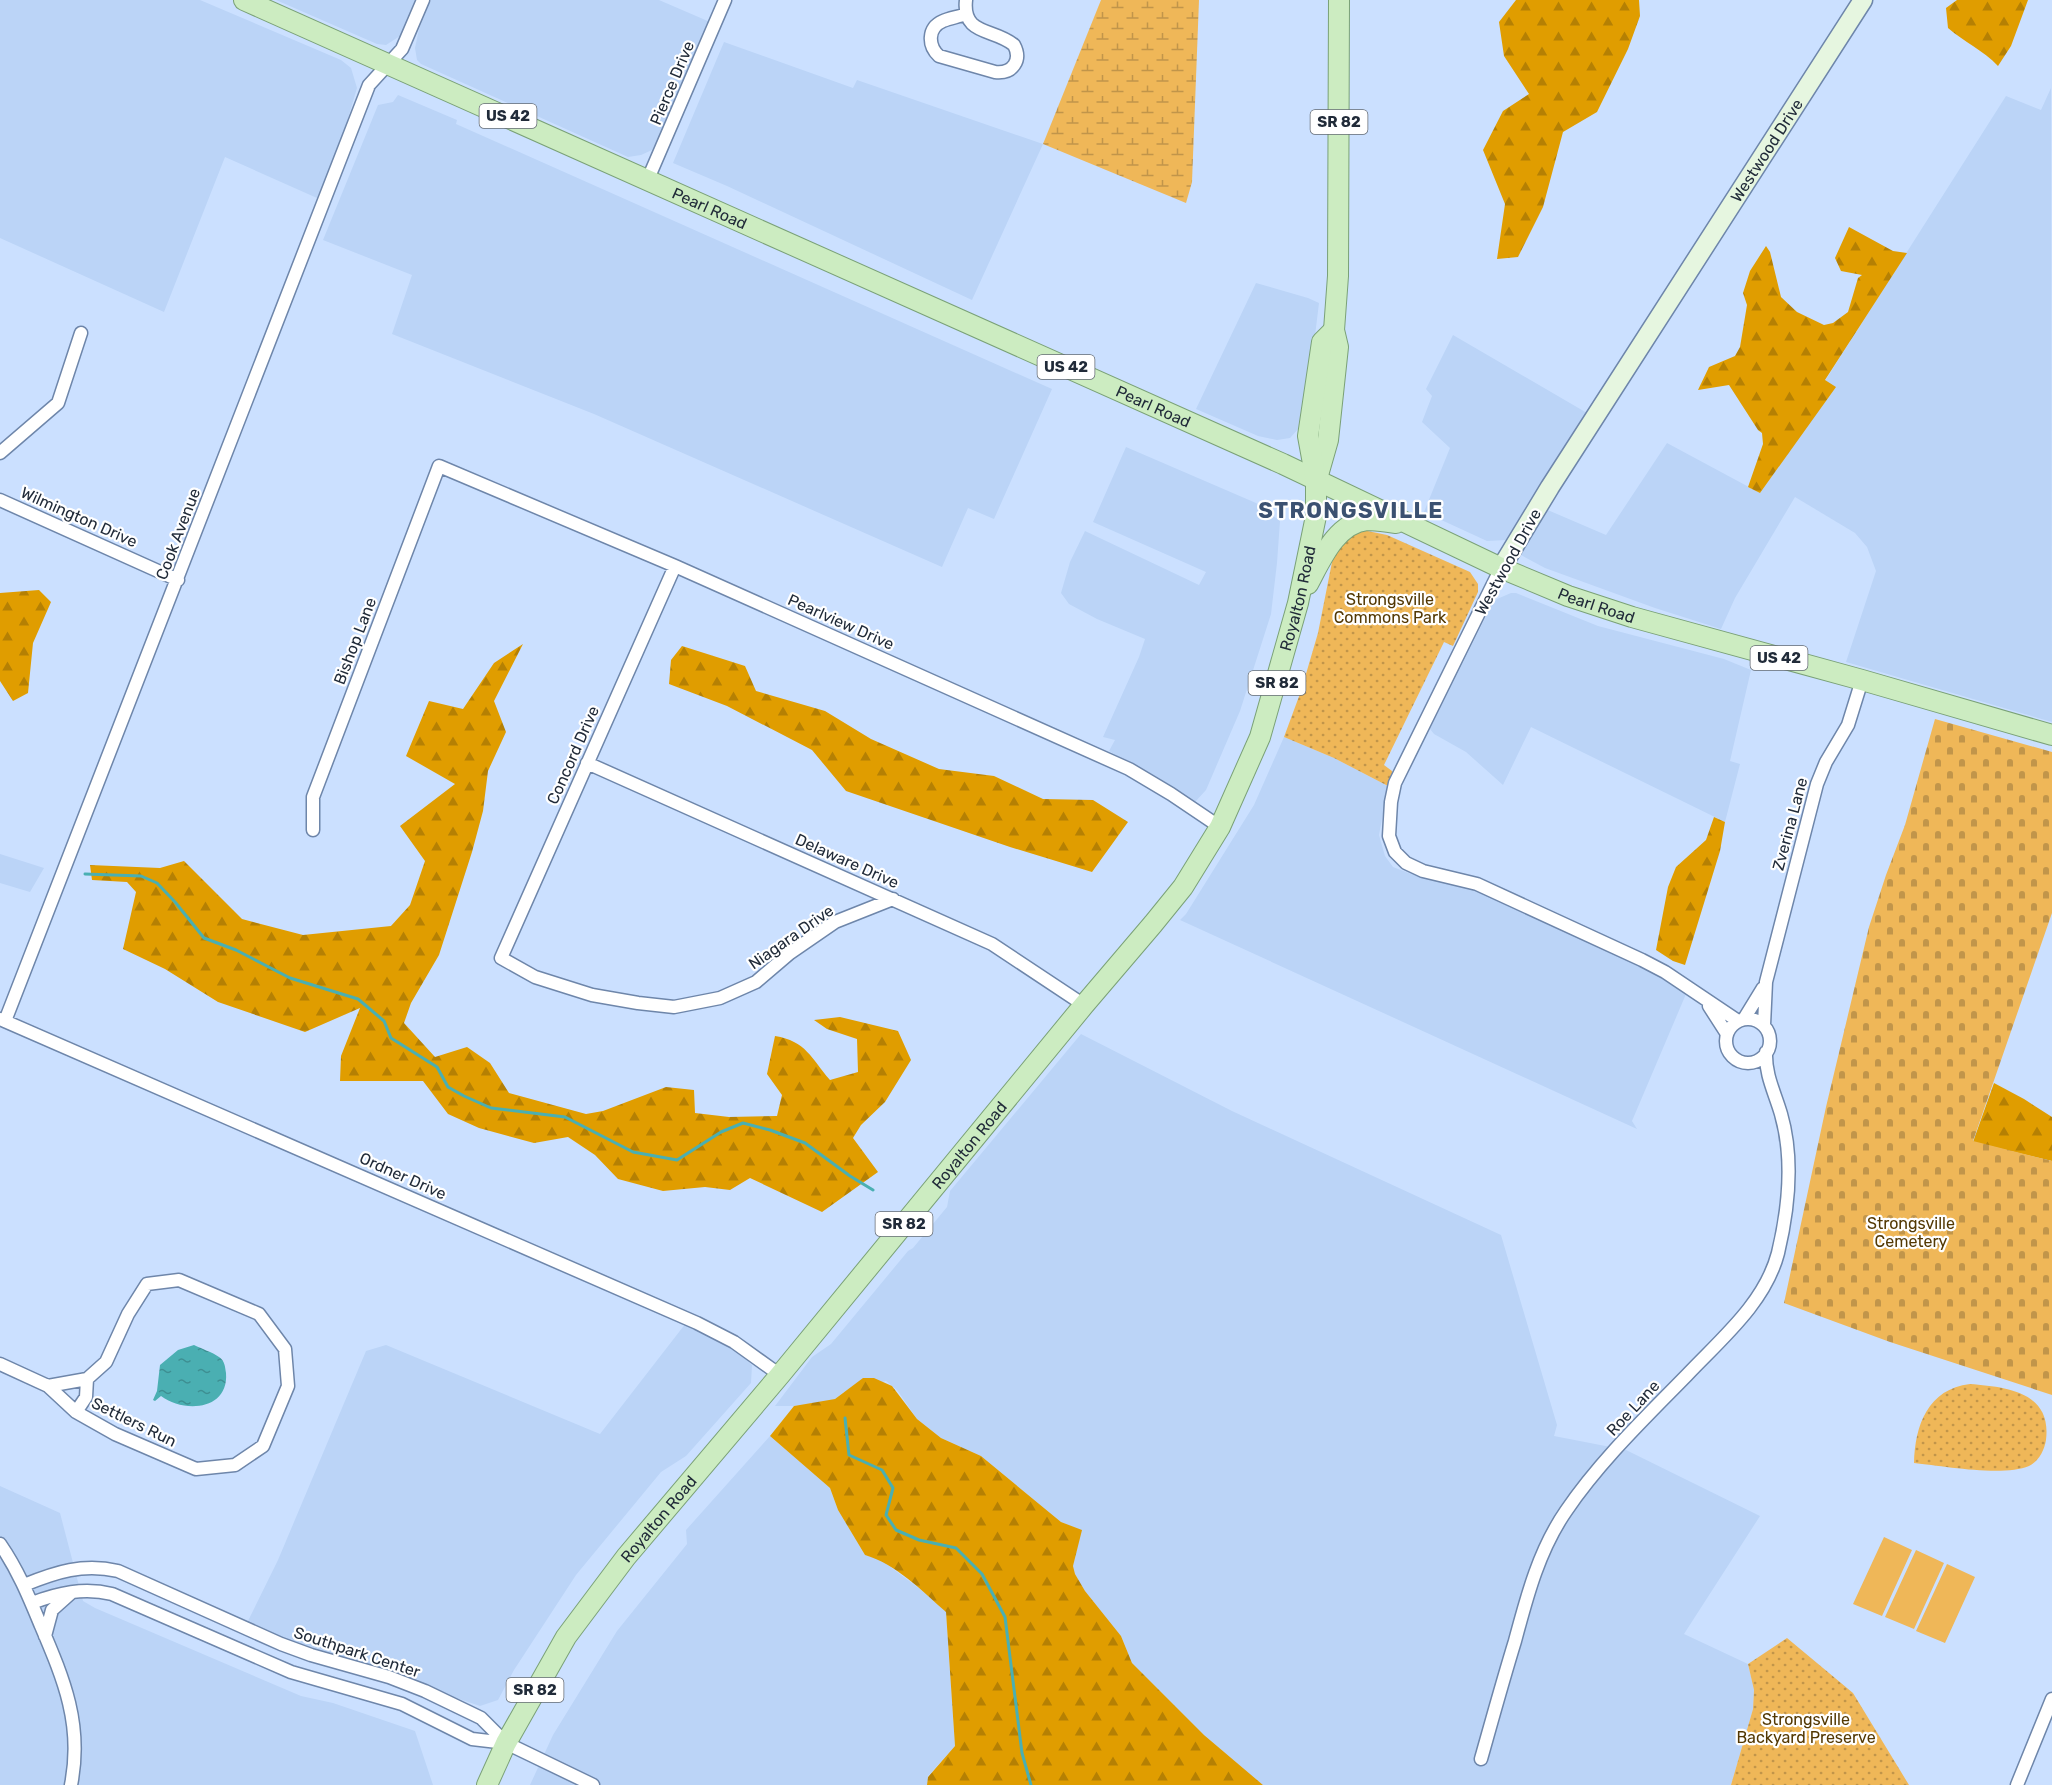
<svg xmlns="http://www.w3.org/2000/svg" width="2052" height="1785" font-family="Rubik,sans-serif">
<defs>
<pattern id="forest-firs" width="22" height="20" patternUnits="userSpaceOnUse" patternTransform="scale(1.5)"><rect width="22" height="20" fill="#e09d00"/><path d="M5 1l3.5 6h-7zM16 11l3.5 6h-7z" fill="#b58003"/></pattern>
<pattern id="wetland-marsh" width="20" height="14" patternUnits="userSpaceOnUse" patternTransform="scale(1.5)"><rect width="20" height="14" fill="#efb758"/><path d="M1 5h8M5 5V1M11 12h8M15 12V8" fill="none" stroke="#c1954a"/></pattern>
<pattern id="cemetery-stones" width="16" height="16" patternUnits="userSpaceOnUse" patternTransform="scale(1.5)"><rect width="16" height="16" fill="#efb758"/><path d="M2 7V4a2 2 0 0 1 4 0v3zM10 15v-3a2 2 0 0 1 4 0v3z" fill="#c1954a"/></pattern>
<pattern id="park-dots" width="8" height="8" patternUnits="userSpaceOnUse" patternTransform="scale(1.5)"><rect width="8" height="8" fill="#efb758"/><path d="M2 2h.1M6 6h.1" fill="none" stroke="#c1954a" stroke-width="1.8" stroke-linecap="round"/></pattern>
<pattern id="water-ripples" width="26" height="14" patternUnits="userSpaceOnUse" patternTransform="scale(1.5)"><rect width="26" height="14" fill="#4aafb2"/><path d="M2 4q2-2 4 0t4 0M15 11q2-2 4 0t4 0" fill="none" stroke="#3d8f92"/></pattern>
</defs>
<rect width="100%" height="100%" fill="#cbe0ff"/>
<path fill="#bbd4f7" d="M0,0H200L341,60L351,68L357,88L339,149L317,198L225,157L164,312L0,238Z
M276,0H417L400,36L386,45L377,44Z
M431,0H659L710,22L663,129L652,150L641,155L628,157L421,64L417,60L415,48L419,29Z
M724,42L853,88L857,80L1043,144L972,300L727,186L673,163Z
M2051,88L2052,722L1846,662L1876,571L1867,547L1855,533L1795,497L1735,598L1721,629L1655,608L1545,568L1521,555L1520,548L1543,508L1606,535L1667,443L1760,493L1835,387L1825,381L2006,96L2041,110Z
M398,95L457,120L456,124L1052,389L994,519L968,508L942,567L594,414L392,334L412,275L323,240L378,105L393,102Z
M1256,283L1308,298L1319,303L1308,393L1300,427L1290,438L1277,440L1258,436L1196,409Z
M1453,335L1587,413L1506,540L1487,541L1424,512L1450,448L1422,422L1432,396L1426,389Z
M1126,447L1256,503L1280,521L1277,563L1271,614L1240,711L1206,790L1195,802L1109,751L1115,740L1103,737L1139,657L1145,639L1097,619L1069,604L1061,593L1070,562L1085,531L1199,585L1206,572L1093,522Z
M1511,593H1516L1598,626L1724,659L1751,670L1730,761L1740,764L1725,822L1531,727L1503,785L1466,752L1434,734L1430,729L1492,604L1497,599Z
M1284,737L1334,758L1388,786L1379,835L1385,856L1393,867L1419,877L1481,890L1661,976L1686,994L1632,1121L1637,1129L1180,920L1186,914L1254,805Z
M0,854L44,868L30,892L0,883Z
M1081,1034L1232,1111L1501,1235L1557,1425L1554,1436L1626,1450L1760,1516L1684,1634L1748,1664L1754,1690L1753,1709L1731,1785H1263L1204,1735L1132,1663L1121,1636L1085,1591L1075,1574L1073,1566L1081,1530L1061,1522L981,1456L941,1438L917,1419L897,1390L886,1381L844,1392L835,1399L821,1403L794,1406H775L812,1357L831,1344L908,1251L913,1248L947,1207L950,1191Z
M686,1323L735,1350L752,1365L751,1383L686,1456L661,1472L576,1575L514,1670L498,1700L480,1706L317,1651L247,1623L278,1560L366,1351L386,1345L600,1434Z
M770,1436L830,1488L838,1510L865,1555L881,1560L920,1589L946,1612L955,1746L928,1776L927,1785H530L553,1735L617,1631L687,1544L686,1530Z
M0,1486L60,1513L83,1601L95,1608L301,1696L333,1703L415,1731L433,1785H0Z"/>
<path fill="url(#forest-firs)" d="M1516,0H1639L1640,16L1628,49L1597,112L1563,132L1543,207L1518,257L1497,259L1505,204L1483,150L1503,111L1529,94L1504,56L1499,22Z
M1957,0H2028L2011,46L1998,66C1983,50 1964,42 1948,28L1946,8Z
M1849,227L1893,251L1907,253L1825,380L1836,387L1760,493L1748,487L1763,444L1762,433L1758,430L1729,385L1698,390L1709,367L1735,356L1740,347L1747,305L1743,293L1750,271L1766,246L1770,252L1781,297L1797,312L1824,325L1833,323L1848,312L1858,278L1862,275L1841,271L1835,258Z
M39,590L51,602L33,643L28,693L13,701L0,681V593Z
M523,644L494,701L506,732L488,771L483,811L472,852L439,955L411,1003L404,1023L435,1057L467,1047L490,1063L509,1093L586,1114L603,1111L666,1087L694,1090L695,1113L729,1117L777,1116L782,1095L767,1074L775,1036C806,1041 811,1058 830,1080L858,1072L857,1039L827,1029L814,1020L840,1017L898,1031L911,1060L885,1102L861,1125L853,1138L878,1172L822,1212L750,1178L730,1190L705,1187L663,1191L618,1179L595,1155L568,1137L534,1143L479,1128L448,1114L423,1081H340L341,1056L360,1008L305,1032L218,1002L165,969L123,949L136,892L127,882L92,880L90,865L160,868L184,861L242,919L303,935L391,926L410,905L425,861L400,826L455,784L406,756L429,701L463,709L494,663Z
M682,646L745,666L756,691L825,711L871,739L939,769L994,776L1043,799L1093,800L1128,822L1092,872L1010,847L846,791L812,750L727,706L669,684L671,660Z
M1714,817L1725,822L1720,851L1685,965L1673,961L1656,950L1668,887L1676,867L1706,840Z
M1994,1083L2024,1099L2052,1117V1161L1973,1142Z
M863,1378H874L892,1386L917,1419L941,1438L981,1456L1061,1522L1082,1530L1073,1566L1075,1574L1085,1591L1121,1636L1132,1663L1204,1735L1263,1785H927L928,1777L955,1746L946,1612C922,1591 896,1564 865,1555L838,1510L830,1488L770,1436L794,1406L835,1399Z"/>
<path fill="url(#wetland-marsh)" d="M1101,0H1199L1192,182L1186,203L1043,144Z"/>
<path fill="url(#cemetery-stones)" d="M1935,719L2052,752V913L1973,1141L2052,1161V1395L1890,1342L1784,1303L1826,1107L1869,927L1886,875L1905,825Z"/>
<path fill="url(#park-dots)" d="M1358,529L1387,535L1470,572L1478,584V592L1453,646L1444,642L1384,765L1392,771L1393,775L1388,786L1334,758L1284,737L1301,691L1318,633L1333,557L1343,536Z
M1970,1384C2005,1387 2052,1391 2046,1440C2044,1451 2039,1461 2029,1466C2003,1477 1943,1466 1914,1463C1915,1425 1928,1389 1970,1384Z
M1787,1638L1853,1693L1909,1785H1731L1753,1709L1754,1690L1748,1664Z"/>
<path fill="#efb758" d="M1884,1537L1912,1550L1882,1616L1853,1604Z
M1916,1550L1944,1563L1914,1629L1885,1617Z
M1947,1564L1975,1577L1945,1643L1916,1631Z"/>
<path fill="url(#water-ripples)" d="M194,1345C202,1349 212,1352 219,1357C225,1361 225,1367 226,1373C229,1411 183,1413 161,1396L155,1401L153,1400L157,1391L160,1365L178,1350Z"/>
<g fill="none" stroke-linecap="round" stroke-linejoin="round">
<path stroke="#4aafb2" stroke-width="3" d="M85,874L141,876L157,883L175,902L204,938L236,950L290,978L358,999L384,1021L391,1038L437,1067L448,1087L464,1096L491,1108L565,1117L633,1152L677,1160L721,1132L743,1123L770,1130L805,1143L850,1176L873,1190
M845,1418L849,1455L882,1470L893,1488L886,1515L896,1530L919,1540L956,1548L982,1574L1005,1617L1022,1753L1031,1785"/>
<g stroke="#6e86aa" stroke-width="15">
<path id="street" d="M966,0C962,36 994,28 1014,45C1022,60 1013,74 995,72L939,56C928,46 927,28 943,21C950,18 958,17 966,14
M648,179L725,0
M0,453L58,403L81,333
M0,500L178,580
M675,566L501,958L535,977L592,995L638,1003L674,1007L720,998L756,982L790,953L835,922L893,899
M1501,568L1395,783L1391,802L1389,836L1395,852L1406,863L1423,871L1477,884L1642,960L1665,972L1738,1021
M587,763L992,944L1084,1005
M313,830V797L439,466L675,566L1129,769L1171,794L1220,827
M1709,1006L1727,1034
M0,1019L697,1323L734,1342L780,1375
M1744,1019L1763,988
M1726 1041a22 22 0 1 1 44 0a22 22 0 1 1-44 0Z
M5,1021L369,85L402,49L423,0
M1764,1025L1766,982L1817,784L1826,762L1848,725L1862,680
M0,1364L48,1386L76,1412L115,1434L196,1469L235,1465L263,1446L288,1386L285,1349L259,1314L179,1280L147,1284L128,1314L106,1362L87,1379L48,1386
M76,1412L86,1397L87,1379
M0,1544C18,1570 29,1597 41,1626C64,1680 83,1725 71,1785
M24,1585C56,1572 83,1563 118,1571L281,1644L311,1655L389,1677L425,1691L481,1718L506,1743
M32,1603C58,1593 84,1587 112,1594L291,1672L402,1704L472,1739L506,1743L593,1785
M45,1636L52,1610L71,1593
M1481,1759C1492,1720 1503,1680 1515,1641C1527,1596 1539,1550 1566,1511C1600,1461 1645,1418 1687,1375C1721,1339 1765,1303 1778,1253C1789,1207 1794,1159 1781,1114C1775,1093 1765,1075 1766,1052
M2017,1785L2052,1699"/>
</g>
<g stroke="#6e86aa" stroke-width="21">
<g id="secondary">
<path id="s1" d="M1501,568L1550,487L1863,0"/>
</g>
</g>
<g stroke="#7aa177" stroke-width="22">
<g id="primary">
<path id="s2" d="M244,0L1283,464L1501,568L1568,596L1632,617L1862,680L2052,735"/>
<path d="M1318,475L1328,440L1338,347L1334,330L1338,276L1339,0"/>
<path d="M1308,584C1321,560 1336,523 1367,520C1377,520 1387,522 1396,523"/>
<path id="s3" d="M487,1785L506,1743L566,1637L626,1557L780,1375L1084,1005L1153,924L1183,887L1220,827L1260,737L1298,603L1316,516V480L1308,436L1322,342L1334,330"/>
</g>
</g>
<use href="#street" stroke="#fff" stroke-width="12"/>
<use href="#secondary" stroke="#e6f6e0" stroke-width="18"/>
<use href="#primary" stroke="#ccecc1" stroke-width="20"/>
</g>
<g text-anchor="middle" dominant-baseline="central" stroke-width="4.5" stroke-linejoin="round" paint-order="stroke">
<g fill="#fff" stroke="#646b74" stroke-width="1.5">
<rect x="479.5" y="104" width="57" height="24" rx="4.5"/>
<rect x="1310.5" y="110" width="57" height="24" rx="4.5"/>
<rect x="1037.5" y="355" width="57" height="24" rx="4.5"/>
<rect x="1750.5" y="646" width="57" height="24" rx="4.5"/>
<rect x="1248.5" y="671" width="57" height="24" rx="4.5"/>
<rect x="875.5" y="1212" width="57" height="24" rx="4.5"/>
<rect x="506.5" y="1678" width="57" height="24" rx="4.5"/>
</g>
<g font-size="15" font-weight="bold" fill="#212b39">
<text x="508" y="116">US 42</text>
<text x="1339" y="122">SR 82</text>
<text x="1066" y="367">US 42</text>
<text x="1779" y="658">US 42</text>
<text x="1277" y="683">SR 82</text>
<text x="904" y="1224">SR 82</text>
<text x="535" y="1690">SR 82</text>
</g>
<g font-size="16" fill="#212b39" stroke="#fff">
<text transform="translate(672 83) rotate(-67)">Pierce Drive</text>
<text stroke="none"><textPath href="#s1" startOffset="495">Westwood Drive</textPath></text>
<text stroke="none"><textPath href="#s2" startOffset="510">Pearl Road</textPath></text>
<text stroke="none"><textPath href="#s2" startOffset="996">Pearl Road</textPath></text>
<text transform="translate(79 517) rotate(24)">Wilmington Drive</text>
<text transform="translate(178 534) rotate(-69)">Cook Avenue</text>
<text transform="translate(1508 562) rotate(-61)">Westwood Drive</text>
<text stroke="none"><textPath href="#s3" startOffset="1452">Royalton Road</textPath></text>
<text stroke="none"><textPath href="#s2" startOffset="1482">Pearl Road</textPath></text>
<text transform="translate(841 622) rotate(24)">Pearlview Drive</text>
<text transform="translate(355 641) rotate(-69)">Bishop Lane</text>
<text transform="translate(573 755) rotate(-66)">Concord Drive</text>
<text transform="translate(1790 824) rotate(-75)">Zverina Lane</text>
<text transform="translate(847 861) rotate(24)">Delaware Drive</text>
<text transform="translate(791 937) rotate(-35)">Niagara Drive</text>
<text stroke="none"><textPath href="#s3" startOffset="804">Royalton Road</textPath></text>
<text transform="translate(403 1176) rotate(24)">Ordner Drive</text>
<text transform="translate(1633 1408) rotate(-47)">Roe Lane</text>
<text transform="translate(134 1422) rotate(26)">Settlers Run</text>
<text stroke="none"><textPath href="#s3" startOffset="318">Royalton Road</textPath></text>
<text transform="translate(357 1652) rotate(18)">Southpark Center</text>
</g>
<g font-size="16" fill="#533803" stroke="#fff">
<text x="1390" y="599">Strongsville<tspan x="1390" dy="18">Commons Park</tspan></text>
<text x="1911" y="1223">Strongsville<tspan x="1911" dy="18">Cemetery</tspan></text>
<text x="1806" y="1719">Strongsville<tspan x="1806" dy="18">Backyard Preserve</tspan></text>
</g>
<g font-size="22" font-weight="bold" letter-spacing="1.5" fill="#3b5171" stroke="#fff">
<text x="1351" y="510">STRONGSVILLE</text>
</g>
</g>
</svg>
